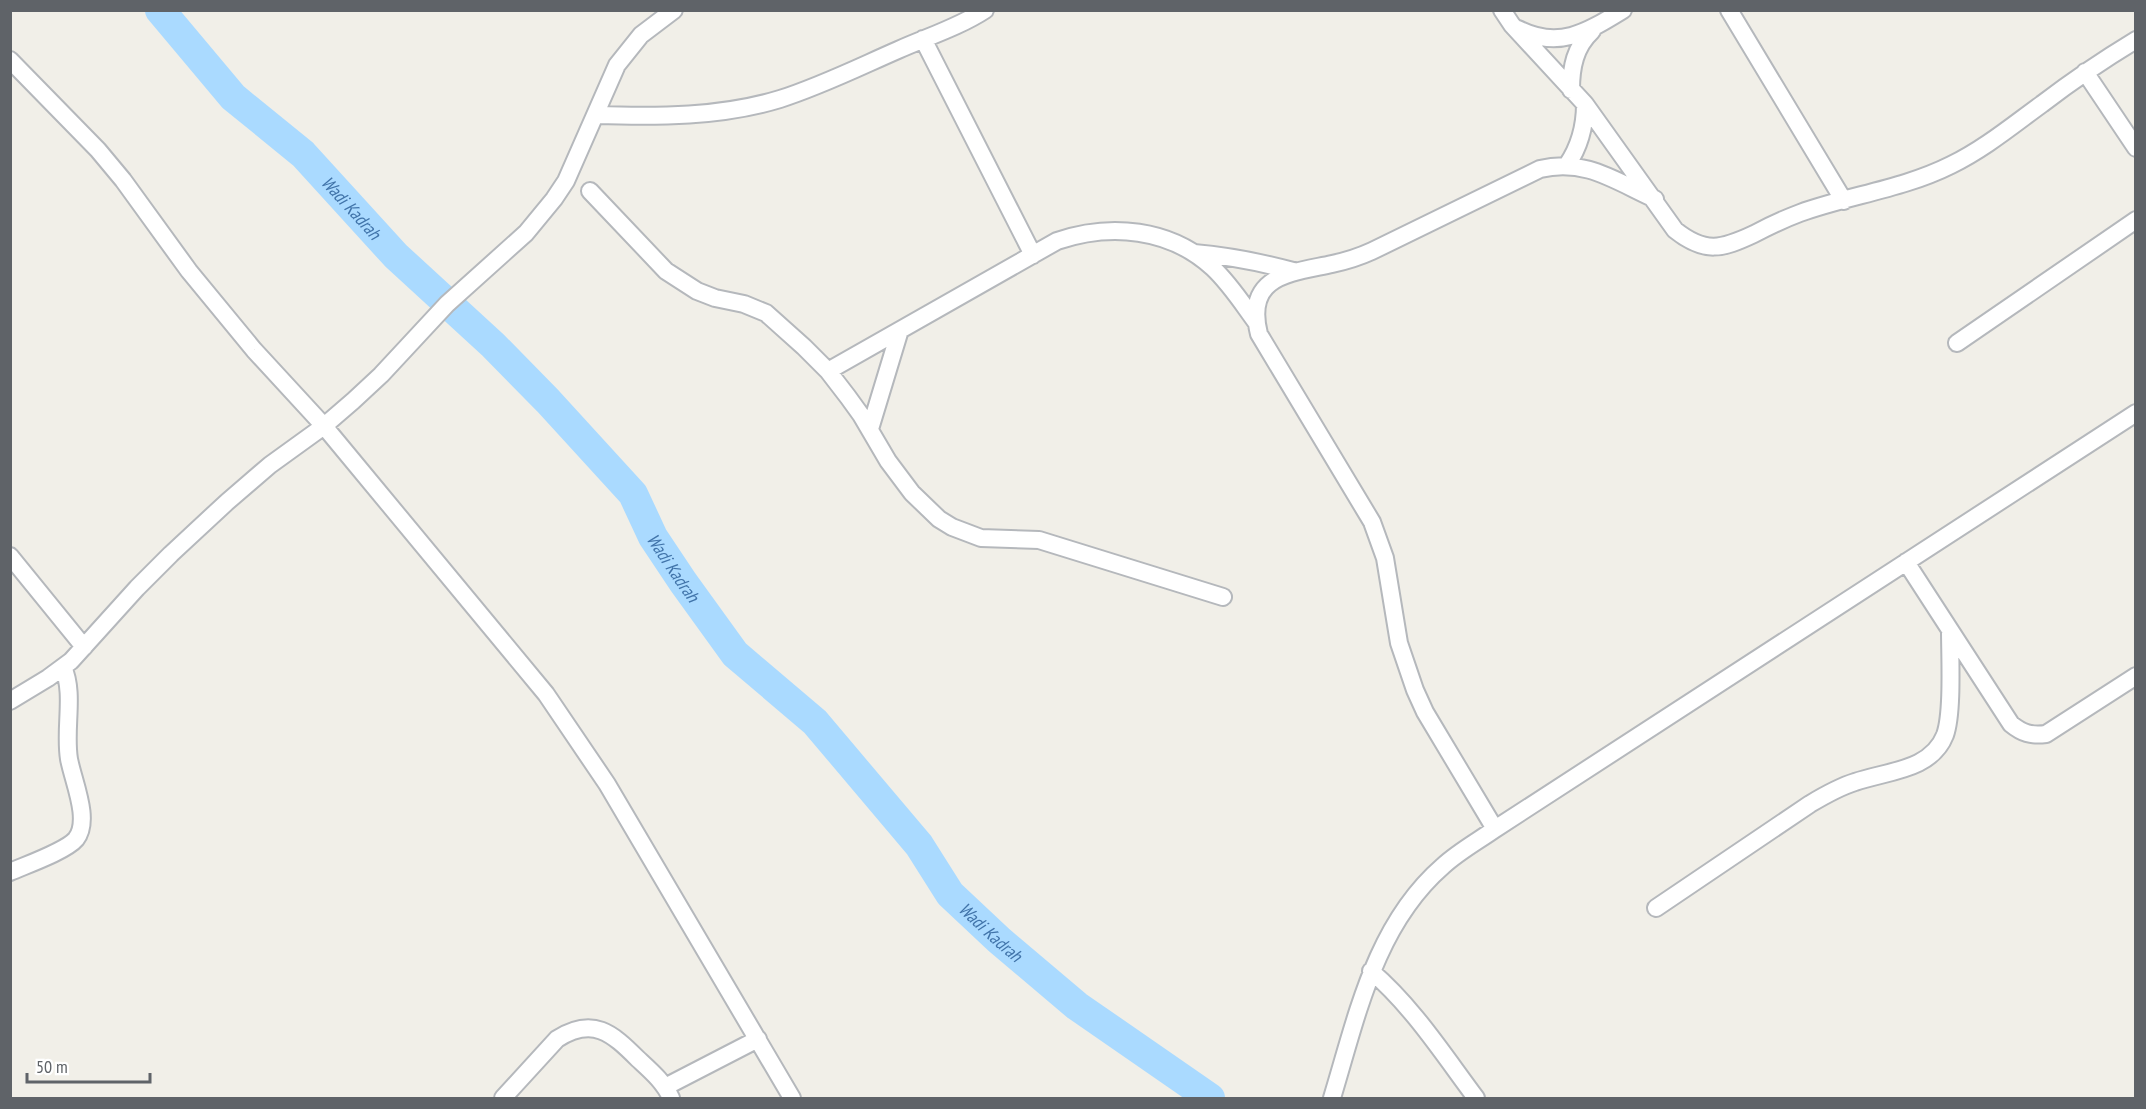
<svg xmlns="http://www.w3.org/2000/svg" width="2146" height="1109" font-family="'PT Sans Narrow',sans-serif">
<rect width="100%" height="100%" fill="#f1efe8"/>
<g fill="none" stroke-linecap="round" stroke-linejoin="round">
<path stroke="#aadaff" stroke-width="30" id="s1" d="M160,10L233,97L303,154L396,256L493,345L548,401L633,494L653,537L683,582L735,654L815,722L919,845L950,894L999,940L1077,1006L1210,1098"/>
<g stroke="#b5b8bc" stroke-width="20">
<path id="street" d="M1502,10L1512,25L1585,104L1675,230C1705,254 1722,249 1754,234C1769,226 1784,219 1800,213C1850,195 1903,189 1951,165C1984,149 2013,125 2042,104C2072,81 2103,60 2136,40
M1729,10L1844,201
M1518,29C1559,50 1587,32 1623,10
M923,39L1033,255
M10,60L98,150L123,180L189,271L254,350L324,426L546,694L607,784L792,1098
M2085,72L2136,148
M1571,90C1571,67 1575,47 1592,31
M596,115C658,117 721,117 780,99C821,86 859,67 898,50C927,37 959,27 985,10
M1567,165C1580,146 1585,127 1585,104
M590,191L666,271L697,291L715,298L744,304L766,313L804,347L828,371L848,397L861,415L888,461L912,493L939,519L952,527L981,538L1039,540L1223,597
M1194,253C1228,256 1260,262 1293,271
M1957,343L2136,220
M828,371L1057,241C1110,223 1170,228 1213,268C1230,284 1242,303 1256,322
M870,429L900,330
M10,556L84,647
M1906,562L2011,724C2022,733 2031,736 2046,734L2136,676
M10,701L48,678L71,661L137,588L171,554L227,502L270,465L324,426L353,401L381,375L447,304L526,233L554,199L566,181L617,65L641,35L674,10
M1495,829L1425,712L1415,690L1399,643L1385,558L1372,522L1259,334C1244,275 1291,273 1332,264C1346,261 1359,257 1372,251L1540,169C1585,158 1615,181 1655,199
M10,872C26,865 66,851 76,839C91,820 73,781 69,759C64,728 75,694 63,667
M1656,908L1810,804C1825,795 1839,787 1855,782C1886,771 1931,771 1945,735C1953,713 1950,656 1950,630
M1371,971C1413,1007 1443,1054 1476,1098
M665,1087L758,1039
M503,1098L557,1039C593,1016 612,1033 638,1059C651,1071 664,1082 671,1098
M1332,1098C1357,1016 1375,925 1443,866C1458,852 1478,841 1495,829L2136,413"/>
</g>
<use href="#street" stroke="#fff" stroke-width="16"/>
</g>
<g text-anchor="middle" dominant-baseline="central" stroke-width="4.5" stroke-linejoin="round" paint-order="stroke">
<g font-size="18" font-style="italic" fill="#4174aa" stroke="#fff">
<text stroke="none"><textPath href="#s1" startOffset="276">Wadi Kadrah</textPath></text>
<text stroke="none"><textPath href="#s1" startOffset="762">Wadi Kadrah</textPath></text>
<text stroke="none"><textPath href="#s1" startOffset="1248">Wadi Kadrah</textPath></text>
</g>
</g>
<rect width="2146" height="1109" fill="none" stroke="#5f6368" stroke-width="24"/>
<path d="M27 1073v9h123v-9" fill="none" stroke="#5f6368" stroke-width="3"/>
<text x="36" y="1073" font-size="18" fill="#5f6368" stroke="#ffffff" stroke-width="4.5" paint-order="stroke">50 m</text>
</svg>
